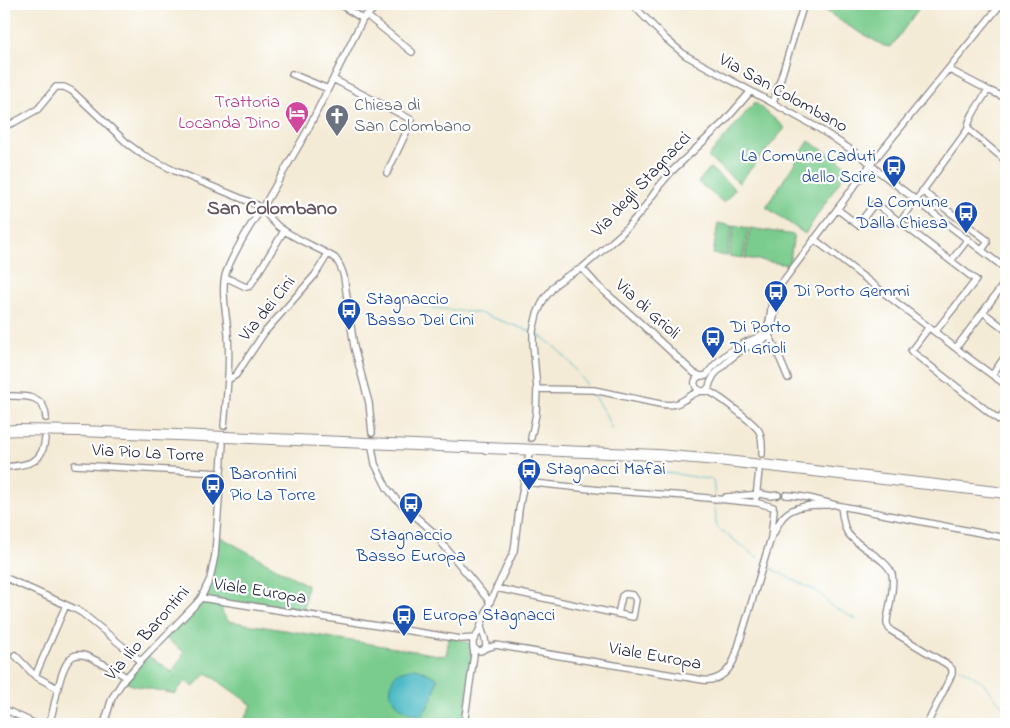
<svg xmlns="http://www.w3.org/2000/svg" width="1010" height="728" font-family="'Indie Flower',sans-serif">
<rect width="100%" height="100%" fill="#fff"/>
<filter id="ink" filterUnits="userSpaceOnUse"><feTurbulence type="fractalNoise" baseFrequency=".02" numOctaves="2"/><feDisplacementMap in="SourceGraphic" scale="10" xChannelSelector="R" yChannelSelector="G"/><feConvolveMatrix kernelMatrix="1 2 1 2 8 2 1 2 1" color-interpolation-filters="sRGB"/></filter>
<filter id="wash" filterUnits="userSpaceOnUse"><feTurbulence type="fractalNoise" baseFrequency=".0096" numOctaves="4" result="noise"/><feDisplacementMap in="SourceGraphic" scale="20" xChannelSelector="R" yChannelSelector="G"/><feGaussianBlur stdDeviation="1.12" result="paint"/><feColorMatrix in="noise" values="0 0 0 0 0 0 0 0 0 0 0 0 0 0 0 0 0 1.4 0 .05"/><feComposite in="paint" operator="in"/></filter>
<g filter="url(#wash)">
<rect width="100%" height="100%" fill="#f4ebd6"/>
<path fill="#7acc8e" stroke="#4e7764" d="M819,4H922L891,47L884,46L845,24L818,5Z
M755,102L785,128L739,183L708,157Z
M809,141L849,167L805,234L766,207Z
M710,168L735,189L724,203L698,182Z
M718,223L732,226L727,256L713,254Z
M734,225L748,228L743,258L729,256Z
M750,228L794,235L789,265L745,258Z
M217,535L307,585L303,614L223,601L222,612L228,621L445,656L447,651L449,637C458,639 465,640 473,646L464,724H242L252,705L207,673L194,687L185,681L175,694L132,685L123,681L147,655L172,672L182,657L184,652L164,637L207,588Z"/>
<path fill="#4cbac5" stroke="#376e80" d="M416,668L437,678C436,691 430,705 422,715C406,714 399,708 390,695C392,673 394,672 416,668Z"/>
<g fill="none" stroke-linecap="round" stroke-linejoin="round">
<path stroke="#4cbac5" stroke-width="1" d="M424,307L479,313L530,331
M537,334C560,348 571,363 587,385
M593,395L606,415L612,430
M627,465L629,469L633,471L670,473L713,480L715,497
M715,501L716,525L718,528L758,558
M770,568L816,591L822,595L830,605L857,620
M960,668L981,681L1006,710"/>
</g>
</g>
<g filter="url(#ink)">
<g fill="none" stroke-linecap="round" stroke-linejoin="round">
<g stroke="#8b8688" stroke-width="8">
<path id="minor" d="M339,4L363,19
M632,4L666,39L685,55L818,128L865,159L878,171L1006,269
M366,15L412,52
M948,69L988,90L1006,98
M292,74L328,89
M333,79L412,120L387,173
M988,90C982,100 967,119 968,129L1006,161
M773,103L804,4
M4,126L13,123L38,109L56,87H64L72,91L128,144L143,155L175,171L257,205C266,211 271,221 279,227C296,240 317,247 335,258C340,264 342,269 344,277L354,347L369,403L372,433
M922,191L987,240V243L982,250
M837,209L858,225L875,203L976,280L935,332
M900,222L968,129
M814,239L970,359L1006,385
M951,261L968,239
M582,268L597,285L636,319L694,373L701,376
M225,277L246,287L250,286L284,231
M983,312L1006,330
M929,327L911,351L999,420L1006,410
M767,332L774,345L788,378
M956,348L1006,281
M992,375L1006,355
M228,380L236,375L264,333L315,275L328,254
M537,389L594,390L660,404C667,405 675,406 682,401C690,397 693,392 703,391C706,391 707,391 710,392C719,396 754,423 759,431C763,439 762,446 762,454
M702,391C690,387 694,374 706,376C715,362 729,351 744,343C750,340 760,338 764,332C775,319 766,298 781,284L871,164L1001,4
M705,391L709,387L710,383L714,375L729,360L743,349L763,340L770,334L773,322L780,286
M4,396C23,396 45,393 46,418
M224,426C227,395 230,364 228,334C227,316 221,293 225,276C229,261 252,221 262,209L306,133L363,19L379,4
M531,438L536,414L537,389L533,344V331L537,314L544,299L556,284L567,276L582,268L621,234L641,212L660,185L672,171L724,122L751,91
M372,447L375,464L387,488L396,499L432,531L490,602
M75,465L220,473
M4,467C26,465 43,465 45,438
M524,482L600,490L687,496L758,503L773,507
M786,495C805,495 822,502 841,506L1006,538
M726,497L761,494L771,496L778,495
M756,498L759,470
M841,506C842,514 843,525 847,532C856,547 887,558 892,574C895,586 889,608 887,620V624L890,630L948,665L952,669V674L927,724
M773,535C776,529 779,522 783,517C795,504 814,505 830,505
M4,577L75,609L82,613L141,661
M496,588L618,614L633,617L636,600L633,595L625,594L622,596L618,614
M201,598L461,639L475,638
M473,646V641L478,633L490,602L514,551L519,510L529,454
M473,646C475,649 476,651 480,651C492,649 482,633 481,627
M484,649L496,645L501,646L703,680C720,682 731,670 736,654L771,538L774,510
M15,655L35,676
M57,688L35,676L66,605
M4,709L36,724
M48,724C49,722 50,720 51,717C56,704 60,657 77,655C83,654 90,657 95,660C106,665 116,670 126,677
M104,724L112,698L123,681L141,661L195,605L201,598L210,579L215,555L223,444
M464,724L474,655L473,647"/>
</g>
<g stroke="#8b8688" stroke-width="12">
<path id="trunk" d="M4,431L16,430L80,431L657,455L718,460L1006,493"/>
</g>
<use href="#minor" stroke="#fff" stroke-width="5.5"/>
<use href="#trunk" stroke="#fff" stroke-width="10"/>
</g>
</g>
<defs>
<g id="hotel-pin" transform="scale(1.25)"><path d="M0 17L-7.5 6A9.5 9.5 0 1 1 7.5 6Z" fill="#d1479c" stroke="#fff"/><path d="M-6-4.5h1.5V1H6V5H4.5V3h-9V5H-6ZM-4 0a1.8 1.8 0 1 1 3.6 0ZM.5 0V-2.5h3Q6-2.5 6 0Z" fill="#fff"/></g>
<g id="church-pin" transform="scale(1.25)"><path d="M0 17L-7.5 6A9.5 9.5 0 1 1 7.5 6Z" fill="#6b7280" stroke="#fff"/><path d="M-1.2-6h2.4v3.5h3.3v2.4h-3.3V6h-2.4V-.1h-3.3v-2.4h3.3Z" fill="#fff"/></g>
<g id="bus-pin" transform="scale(1.25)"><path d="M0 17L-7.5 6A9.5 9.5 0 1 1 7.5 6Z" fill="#1a4fb4" stroke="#fff"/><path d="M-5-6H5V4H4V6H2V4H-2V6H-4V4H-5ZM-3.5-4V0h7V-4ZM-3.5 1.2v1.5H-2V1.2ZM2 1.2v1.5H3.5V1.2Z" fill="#fff"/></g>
</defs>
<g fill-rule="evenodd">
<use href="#hotel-pin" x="297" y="113"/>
<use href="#church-pin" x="337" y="116"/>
<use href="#bus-pin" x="894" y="167"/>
<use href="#bus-pin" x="966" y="213"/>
<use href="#bus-pin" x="776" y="292"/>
<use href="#bus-pin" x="349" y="310"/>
<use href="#bus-pin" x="713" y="338"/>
<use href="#bus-pin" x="529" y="470"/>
<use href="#bus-pin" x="213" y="485"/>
<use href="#bus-pin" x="411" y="504"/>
<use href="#bus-pin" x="404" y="616"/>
</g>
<g text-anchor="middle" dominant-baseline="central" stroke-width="4.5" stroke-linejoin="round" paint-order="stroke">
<g font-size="18" fill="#22223b" stroke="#fff">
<text transform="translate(783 94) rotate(29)">Via San Colombano</text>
<text transform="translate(642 185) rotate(-47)">Via degli Stagnacci</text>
<text transform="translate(268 309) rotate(-51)">Via dei Cini</text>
<text transform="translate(647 310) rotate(42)">Via di Grioli</text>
<text transform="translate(148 454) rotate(3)">Via Pio La Torre</text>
<text transform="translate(260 592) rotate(9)">Viale Europa</text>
<text transform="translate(148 634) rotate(-49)">Via Ilio Barontini</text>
<text transform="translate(655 657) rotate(10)">Viale Europa</text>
</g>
<g font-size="18" fill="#b23c85" stroke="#fff" text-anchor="end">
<text x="280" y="103">Trattoria<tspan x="280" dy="21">Locanda Dino</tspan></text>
</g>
<g font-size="18" fill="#5b616d" stroke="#fff" text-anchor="start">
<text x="354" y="106">Chiesa di<tspan x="354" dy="21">San Colombano</tspan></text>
</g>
<g font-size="18" fill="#164399" stroke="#fff" text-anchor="start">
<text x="876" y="157" text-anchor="end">La Comune Caduti<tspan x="876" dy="21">dello Scirè</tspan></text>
<text x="948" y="203" text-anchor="end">La Comune<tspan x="948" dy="21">Dalla Chiesa</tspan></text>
<text x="794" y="292">Di Porto Gemmi</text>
<text x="366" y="300">Stagnaccio<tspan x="366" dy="21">Basso Dei Cini</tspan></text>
<text x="730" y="328">Di Porto<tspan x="730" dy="21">Di Grioli</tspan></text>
<text x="546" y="470">Stagnacci Mafai</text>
<text x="230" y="475">Barontini<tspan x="230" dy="21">Pio La Torre</tspan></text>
<text x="411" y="536" text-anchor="middle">Stagnaccio<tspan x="411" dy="21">Basso Europa</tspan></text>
<text x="422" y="616">Europa Stagnacci</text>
</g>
<g font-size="20" font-weight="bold" fill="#65555e" stroke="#fff">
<text x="272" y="209">San Colombano</text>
</g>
</g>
<rect width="1010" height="728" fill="none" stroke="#fff" stroke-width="20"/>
</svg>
